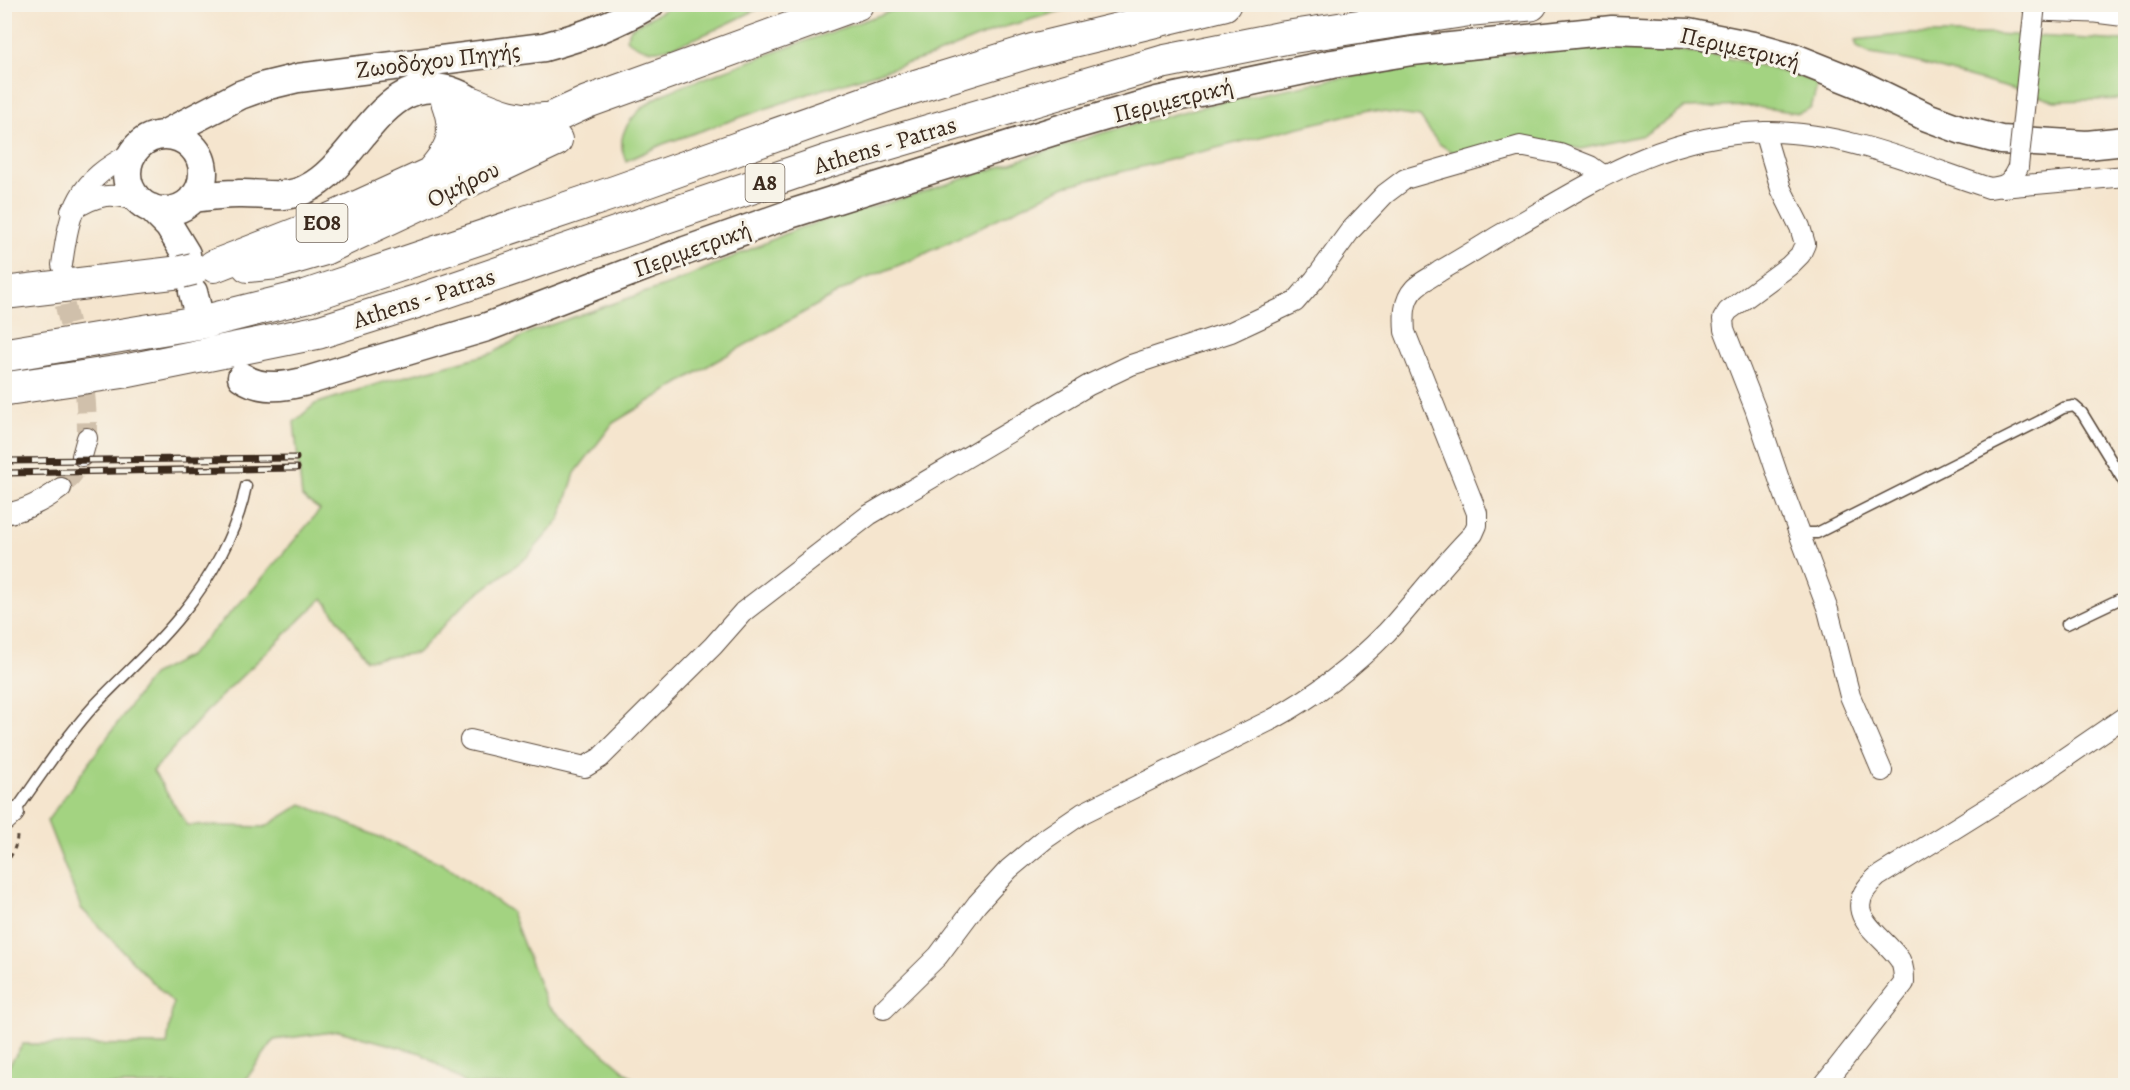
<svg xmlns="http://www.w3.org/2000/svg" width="2130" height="1090" font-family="Alegreya,serif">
<rect width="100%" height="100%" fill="#f7f3e8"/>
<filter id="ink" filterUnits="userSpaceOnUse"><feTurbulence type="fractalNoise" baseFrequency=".0167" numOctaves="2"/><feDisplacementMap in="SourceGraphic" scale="12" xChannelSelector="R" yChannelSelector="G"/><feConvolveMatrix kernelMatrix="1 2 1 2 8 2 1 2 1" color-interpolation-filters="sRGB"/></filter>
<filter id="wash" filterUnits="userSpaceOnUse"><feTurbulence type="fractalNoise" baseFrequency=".008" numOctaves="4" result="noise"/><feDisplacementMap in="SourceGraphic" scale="24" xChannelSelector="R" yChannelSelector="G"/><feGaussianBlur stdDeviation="1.35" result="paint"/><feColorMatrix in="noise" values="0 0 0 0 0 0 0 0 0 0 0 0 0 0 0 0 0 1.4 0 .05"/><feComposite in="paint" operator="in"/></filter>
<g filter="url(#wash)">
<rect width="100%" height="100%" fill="#f5e5ce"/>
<path fill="#a3d381" stroke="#6f7e50" stroke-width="1.5" d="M911,4L1082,5L1001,28L935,55L811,93L663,144L626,161C617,141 623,127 638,112C657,92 690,84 716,74C780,49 845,27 911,4Z
M673,5H762L760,8C739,18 672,53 651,50C641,49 634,45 626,39L631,28Z
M1908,34H1994L2125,41V99L2055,101L1911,61L1871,54L1857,47L1855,40Z
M1579,49C1604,49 1628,48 1653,49C1710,51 1765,65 1818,83L1811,108L1799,113L1750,106L1685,108L1644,135L1581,149L1538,141L1455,154L1438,143L1420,117L1368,110L1065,186L914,259L860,281L711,364L613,423L575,473L560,519L527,557L464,604L417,653L367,660L323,598L214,703L153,771L187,825L265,827L302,804L443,864L511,912L547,1005L641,1085H468L421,1053L339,1031L274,1040L242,1085H5L4,1073L23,1044L167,1045L173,1003L81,908L47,821L152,675L189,656L254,588L320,510L302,497L294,422L315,404L380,383L493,353L530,332L673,283L799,228L914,195L1102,133L1213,104L1329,80L1482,57Z"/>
</g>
<g filter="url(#ink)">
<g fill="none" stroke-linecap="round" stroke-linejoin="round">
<path stroke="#d0c0ab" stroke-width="20" stroke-dasharray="20 10" stroke-linecap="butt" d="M62,275C61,307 75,337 81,367C86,391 87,414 87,438
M61,488L73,474L82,456"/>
<g stroke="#574638" stroke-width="13">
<path id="lane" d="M1800,533H1817L2040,421L2063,408L2074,406L2082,413L2126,485
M2067,624L2126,596
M14,813C39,778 64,739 93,707C122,676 155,648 181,615C211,578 237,532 246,486"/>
</g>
<g stroke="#574638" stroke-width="22">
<path id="street" d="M1764,132L1781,189L1800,227L1805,244L1800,255L1789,266L1728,311L1723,319L1724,329L1755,408L1781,485L1828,610L1850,696L1882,771
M2002,187L2126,176
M71,211C97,194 113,191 141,203
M62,265C70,207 77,181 132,153
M82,456L87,438
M4,514C26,511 44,501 61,488
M470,740L585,767L600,758L713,646L743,612L869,515L1089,385L1131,365L1231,332L1295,302L1315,279L1350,231L1385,194L1405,179L1520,146L1560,154L1590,166L1604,176
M4,822L14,813
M884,1009L938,956L977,904L1009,869L1045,839L1083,813L1273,719C1315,696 1354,666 1387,632C1416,600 1442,565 1473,534L1477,525V513L1405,332C1404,317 1403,301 1414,289C1420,282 1432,277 1440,271C1459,260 1479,248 1498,236C1587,186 1659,134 1765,132C1842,131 1917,164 1989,188C2007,186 2010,184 2018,167
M1823,1086L1904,983C1904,975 1904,967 1900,960C1880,931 1836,914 1877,877L2031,781L2126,716"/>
</g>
<g stroke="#574638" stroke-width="31">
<path id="secondary" d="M446,99C467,120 476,146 487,173
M165,134L240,95L265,86L298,78L544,47C584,36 614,25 650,4
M127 173a38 38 0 1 1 76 0a38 38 0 1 1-76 0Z
M193,198C208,196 223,194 238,194C261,193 284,200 306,189C359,164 384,65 456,93C489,106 495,135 500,166
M151,208L169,226L186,254
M193,292L198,312
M242,377C260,390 283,387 303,382L487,327L685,251L790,214L1057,130L1157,101L1332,64L1412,51L1612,30L1688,33L1753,46L1792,57L1857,83L1927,117L1962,130L2001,140L2087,145L2126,141"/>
</g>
<g stroke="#574638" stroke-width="34">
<path id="primary" d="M473,103C498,114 518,122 545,119
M429,175C453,149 459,134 447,101
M214,266L309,229L587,102L857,4
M248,266L277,263L322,250L556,140
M4,293L181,272"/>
</g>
<g stroke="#574638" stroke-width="35">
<path id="highway" d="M2038,4L2094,6L2126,10
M4,355L207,321L307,296L616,192L888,95L1034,50L1224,4
M4,389L126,371L319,332L418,301L828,161L1163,62L1283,38L1473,9L1531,4"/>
</g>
<path stroke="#574638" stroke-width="3" stroke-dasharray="4.5 4.5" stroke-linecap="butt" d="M4,864C11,859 17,845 17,836"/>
<use href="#lane" stroke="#fff" stroke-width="10"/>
<use href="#street" stroke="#fff" stroke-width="20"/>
<use href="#secondary" stroke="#fff" stroke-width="28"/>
<use href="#primary" stroke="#fff" stroke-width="32"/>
<use href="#highway" stroke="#fff" stroke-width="33"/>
<g stroke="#3b2a1e" stroke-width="7">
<path id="rail" d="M4,461L296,458
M4,473L297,468"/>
</g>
<use href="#rail" stroke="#f7f3e8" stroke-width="4.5" stroke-dasharray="14" stroke-linecap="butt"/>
<g stroke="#574638" stroke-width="22" stroke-linecap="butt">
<path id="street-bridge" d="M2018,167L2035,4"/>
</g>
<g stroke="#574638" stroke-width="34" stroke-linecap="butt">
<path id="primary-bridge" d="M181,272L193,269"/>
</g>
<use href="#street-bridge" stroke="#fff" stroke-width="20"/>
<use href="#primary-bridge" stroke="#fff" stroke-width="32"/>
</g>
</g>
<g text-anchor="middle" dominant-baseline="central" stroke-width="6" stroke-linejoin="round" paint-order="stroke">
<g fill="#f7f3e8" stroke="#73665b" stroke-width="1.5">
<rect x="745.5" y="164" width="39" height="38" rx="4.5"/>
<rect x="296.5" y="204" width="51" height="38" rx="4.5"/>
</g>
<g font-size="22" font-weight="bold" fill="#3b2a1e">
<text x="765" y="183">Α8</text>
<text x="322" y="223">ΕΟ8</text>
</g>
<g font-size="24" fill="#3b2a1e" stroke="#f7f3e8">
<text transform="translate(1740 48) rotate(13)">Περιμετρική</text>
<text transform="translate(438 60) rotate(-7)">Ζωοδόχου Πηγής</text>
<text transform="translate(1173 100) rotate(-14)">Περιμετρική</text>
<text transform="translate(885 145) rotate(-17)">Athens - Patras</text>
<text transform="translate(463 184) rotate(-26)">Ομήρου</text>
<text transform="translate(692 249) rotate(-20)">Περιμετρική</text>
<text transform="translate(424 298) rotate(-18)">Athens - Patras</text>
</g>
</g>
<rect width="2130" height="1090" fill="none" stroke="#f7f3e8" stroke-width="24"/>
</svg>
